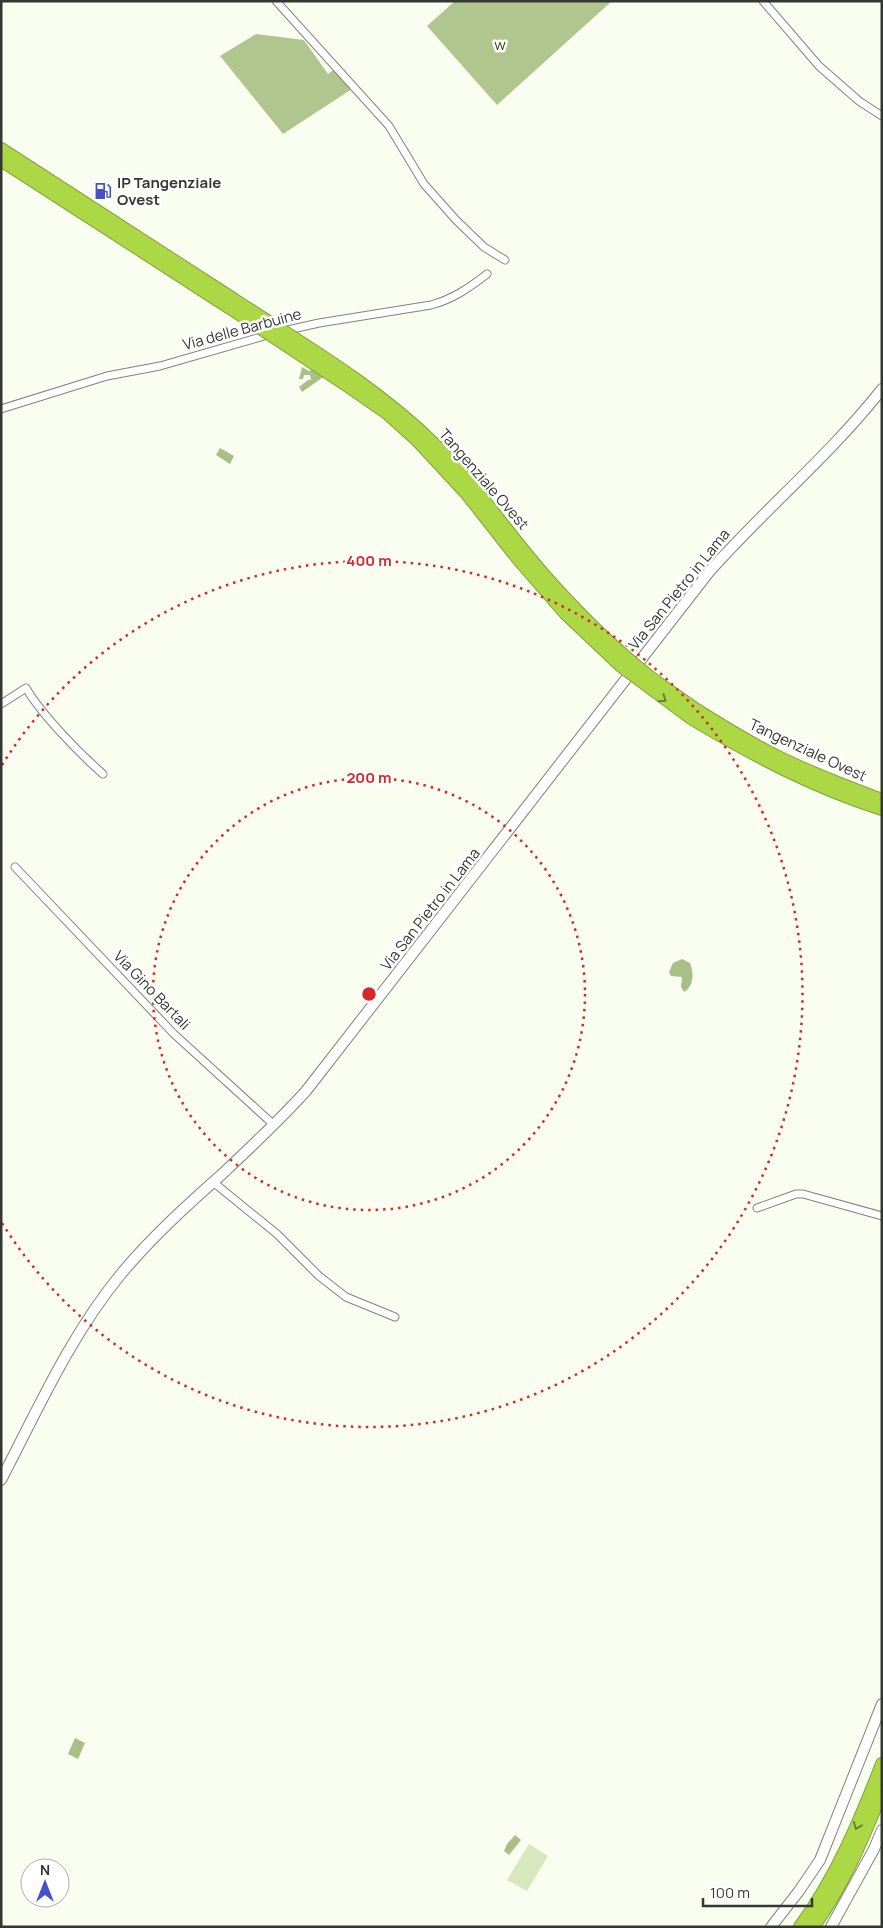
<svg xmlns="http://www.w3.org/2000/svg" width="883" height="1928" font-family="Manrope,sans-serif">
<rect width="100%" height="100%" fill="#f9fef1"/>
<path fill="#d7e8bc" d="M529,1844L548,1856L527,1891L507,1880Z"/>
<path fill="#b1c68e" d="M455,1H612L497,105L427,26Z
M256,34L304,40L328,74L333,70L352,89L283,134L220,56Z"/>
<path fill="#aabf88" d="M302,367L309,371L318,367L329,373L302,392L299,387L308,380H311L310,375H304L303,379H299Z
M220,448L234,456L230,464L216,455Z
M682,959L690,963C694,973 694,986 684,992L681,987L682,977L671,976L669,972L673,963Z
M75,1738L85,1743L78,1759L68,1754Z
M515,1835L521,1840L509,1855L504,1851L507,1844Z"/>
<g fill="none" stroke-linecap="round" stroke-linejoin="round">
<g stroke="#808579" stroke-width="9">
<path id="street" d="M276,1L389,126L424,184L456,220L484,247L505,260
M763,1L819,66L859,101L882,116
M283,331L319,323L431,305C453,299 469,288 487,274
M1,409L107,376L160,366L271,334
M1,704L26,688C42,715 79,753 103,774
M15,867L174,1034L274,1125
M213,1182L277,1234L319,1276L346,1297L395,1317
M757,1208L796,1194H803L882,1216"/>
</g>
<g stroke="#808579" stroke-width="12">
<path id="secondary" d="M1,1480C38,1409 70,1336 121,1274C151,1238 185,1207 220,1176C250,1148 279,1121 306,1091L709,572C765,509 830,455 882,389
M771,1927L799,1891L820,1860L882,1704
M831,1927L874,1849L882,1830"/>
</g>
<g stroke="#82a03e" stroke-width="14">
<path id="highway" d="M1,149L233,299
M1,160L227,306
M695,709C722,726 749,743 778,757C812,774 847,787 882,800
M691,718C753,755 813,787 882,809
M800,1927C836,1878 860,1821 882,1764
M813,1927C843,1886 863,1838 882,1791"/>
</g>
<use href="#street" stroke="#fff" stroke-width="7"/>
<use href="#secondary" stroke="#fff" stroke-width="10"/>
<use href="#highway" stroke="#acd845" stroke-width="12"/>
<g stroke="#82a03e" stroke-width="14" stroke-linecap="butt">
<path id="highway-bridge" d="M233,299C302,344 375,386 434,444C477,486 510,538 551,583C580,615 612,647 646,674C662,687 679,697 695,709
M227,306L351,388L387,413L417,440L467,494L519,560L566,614L621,666L691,718"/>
</g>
<use href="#highway-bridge" stroke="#acd845" stroke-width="12"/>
</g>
<defs><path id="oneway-chevron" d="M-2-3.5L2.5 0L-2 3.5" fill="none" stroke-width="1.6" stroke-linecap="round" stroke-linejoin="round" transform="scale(1.25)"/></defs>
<g stroke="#6b7f3b">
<use href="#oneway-chevron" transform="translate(663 699) rotate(35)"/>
<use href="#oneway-chevron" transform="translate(857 1826) rotate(112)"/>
</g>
<g fill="none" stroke="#d62828" stroke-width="2.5" stroke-dasharray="2.5 5">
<circle cx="369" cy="994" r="216"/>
<path d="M2 765A433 433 0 1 1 2 1223"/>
</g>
<defs>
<g id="fuel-bare" transform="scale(1.35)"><path d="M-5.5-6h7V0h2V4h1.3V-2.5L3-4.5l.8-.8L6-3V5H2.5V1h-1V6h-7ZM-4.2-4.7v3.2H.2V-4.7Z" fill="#4951c7" stroke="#fff" stroke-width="2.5" paint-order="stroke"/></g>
</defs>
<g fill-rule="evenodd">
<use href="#fuel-bare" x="103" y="191"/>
</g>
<g text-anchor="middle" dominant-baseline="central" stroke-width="5" stroke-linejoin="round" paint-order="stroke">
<g font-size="15" fill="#37490a" stroke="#fff">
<text x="500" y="44">w</text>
</g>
<g font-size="15" font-weight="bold" fill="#353732" stroke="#fff" text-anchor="start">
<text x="117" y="182">IP Tangenziale<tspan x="117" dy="17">Ovest</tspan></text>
</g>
<g font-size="15" fill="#353732" stroke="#fff">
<text transform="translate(242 329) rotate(-15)">Via delle Barbuine</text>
<text transform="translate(484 479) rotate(49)">Tangenziale Ovest</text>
<text transform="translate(679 589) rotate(-51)">Via San Pietro in Lama</text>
<text transform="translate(808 750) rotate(25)">Tangenziale Ovest</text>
<text transform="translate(430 909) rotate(-52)">Via San Pietro in Lama</text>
<text transform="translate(152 990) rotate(46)">Via Gino Bartali</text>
</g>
</g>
<circle cx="369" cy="994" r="8" fill="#d62828" stroke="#fff" stroke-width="2.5"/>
<g font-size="15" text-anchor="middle" font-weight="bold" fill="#d62828" stroke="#fff" stroke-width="5" stroke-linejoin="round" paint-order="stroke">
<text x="369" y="566">400 m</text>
<text x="369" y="783">200 m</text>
</g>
<rect width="883" height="1928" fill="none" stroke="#353732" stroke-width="5"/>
<g transform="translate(45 1883)"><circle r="24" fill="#ffffff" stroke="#aeafad"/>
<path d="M0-4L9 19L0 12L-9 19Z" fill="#4951c7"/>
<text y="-8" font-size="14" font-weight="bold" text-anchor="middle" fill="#353732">N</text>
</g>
<path d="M703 1898v8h109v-8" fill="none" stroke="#353732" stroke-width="2.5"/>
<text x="710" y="1898" font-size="15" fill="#353732" stroke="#ffffff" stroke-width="4" paint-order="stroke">100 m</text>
</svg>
